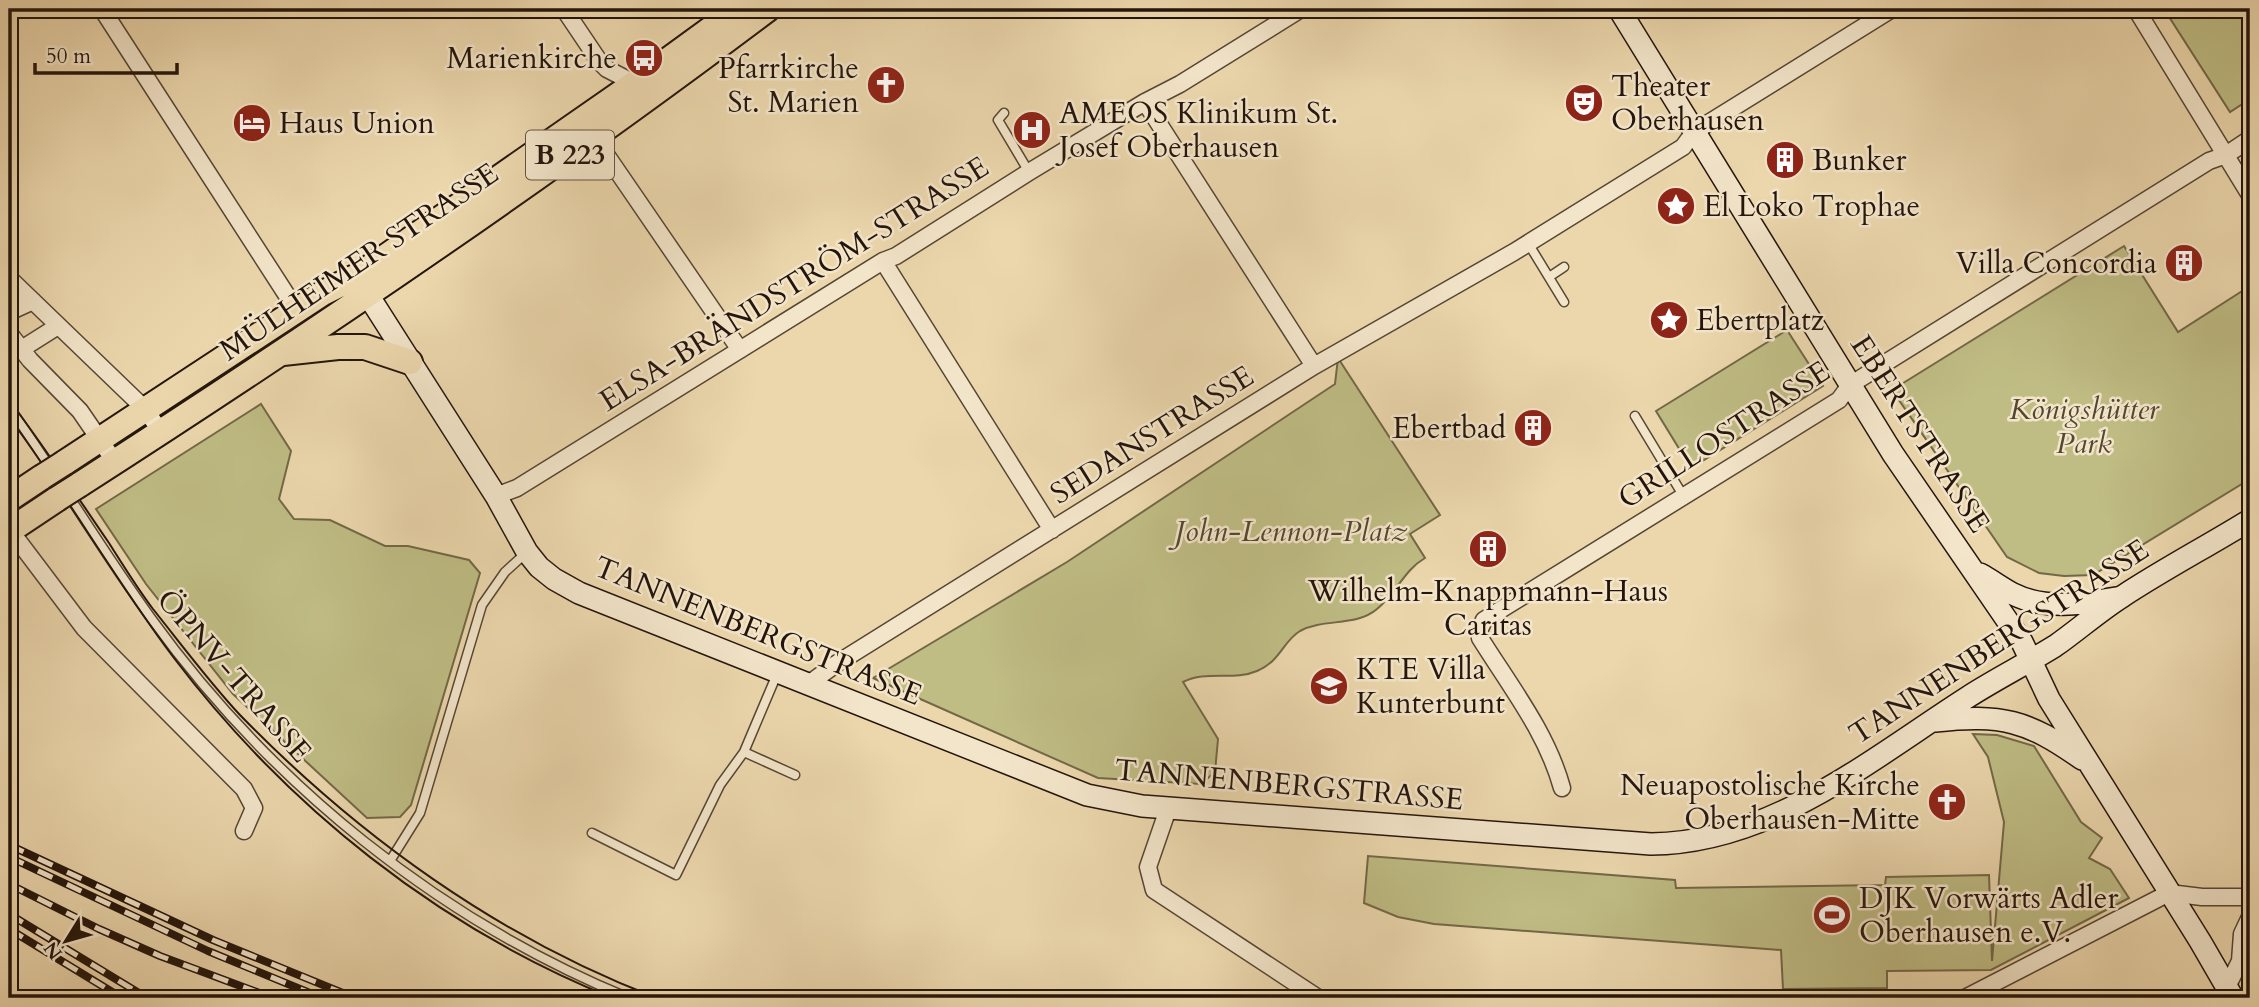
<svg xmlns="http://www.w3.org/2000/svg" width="2259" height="1007" font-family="Cardo,serif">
<rect width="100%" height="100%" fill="#ecd7ad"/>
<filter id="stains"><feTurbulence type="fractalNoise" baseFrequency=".00286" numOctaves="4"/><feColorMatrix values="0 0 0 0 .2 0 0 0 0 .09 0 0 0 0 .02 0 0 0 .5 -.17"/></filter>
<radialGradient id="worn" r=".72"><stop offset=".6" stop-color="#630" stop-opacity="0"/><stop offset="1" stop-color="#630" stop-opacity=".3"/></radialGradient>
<path fill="#bfbc84" stroke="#726848" stroke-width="2" d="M2164,9H2250V99L2230,112Z
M2124,246L2178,332L2250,286V479L2093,575L2064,576L2039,573L2007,557L1892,390Z
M1787,330L1823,386L1691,468L1656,411Z
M1338,358L1440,515L1410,534L1425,558C1404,570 1396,594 1377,609C1356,627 1324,618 1300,631C1283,641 1281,661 1257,671C1234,681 1206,670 1183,682L1218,739L1215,772L1201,784L1098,778L873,678L1067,562L1335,384Z
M261,404L291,451L279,499L294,519L330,520L385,546H408L469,560L480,573L411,805L400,817L367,818L233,694L146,584L96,509Z
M1973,734L1997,735L2034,746L2081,822L2102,838L2089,858L2110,869L2129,898L1991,970L1887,971V988L1783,989L1781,950L1434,924L1398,917L1364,903L1368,856L1675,880L1676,888L1885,885L1886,877L1989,875L1992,961L2004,822L1988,757Z"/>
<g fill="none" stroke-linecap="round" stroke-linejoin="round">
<g stroke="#564634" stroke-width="11">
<path id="lane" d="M1004,113L998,120L1029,172
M1528,243L1564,302
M1549,277L1564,267
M9,407C58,476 101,549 151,618C271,784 439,920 629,998
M1635,416L1684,497
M777,674L744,752L795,775
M592,833L676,875L720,785L744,752
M390,861L420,813L482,605L505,572L527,552"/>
</g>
<g stroke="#564634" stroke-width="19">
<path id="street" d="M102,9L297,311
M564,9L599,61L607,69L634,83
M2136,9L2250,195
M1145,102L1314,366
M594,137L740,350
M883,261L1052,530
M9,278L145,409L161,432
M9,312L33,301
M9,333L30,360L80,411L115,462
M20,350L58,326
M496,496L517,488L883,261L896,256L1029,172L1145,102L1180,84L1301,9
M10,530L84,628L244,789L254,808L244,831
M810,683L836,664L1314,366L1514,252L1683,147L1694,132L1892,9
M1562,788C1547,733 1510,686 1480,638L1479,631L1484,620L1839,400L1850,385L2209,161L2226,155L2250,139
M1168,809L1148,867L1154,890L1318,998
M2227,987L2240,961L2242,934L2250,917
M1965,998L2169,893L2202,897H2250"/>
</g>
<g stroke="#24150c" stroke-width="24">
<path id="secondary" d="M1619,9L1893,454L2022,642L2049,699L2200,941L2233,998
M359,281L496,496L527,552L539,567L554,579L579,593L1087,795L1142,806L1651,844C1772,843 1871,759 1968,697C1996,679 2026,664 2055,646C2078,630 2099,611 2123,596C2164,569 2208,546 2250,520
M1980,574C1991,580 2002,588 2013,594C2045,610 2082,604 2116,598
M1935,721C2002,714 2027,720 2082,759"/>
</g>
<g stroke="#24150c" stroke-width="28">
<path id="primary" d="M283,353L338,347H365L410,362
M64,463L323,293L357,276L388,255L661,65L738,9
M79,485C314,334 545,177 768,9
M9,499L42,477
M9,531L57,499"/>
</g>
<use href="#lane" stroke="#f3e5ca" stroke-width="8"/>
<use href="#street" stroke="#f3e5ca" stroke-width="16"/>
<use href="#secondary" stroke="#f3e5ca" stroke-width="21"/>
<use href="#primary" stroke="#ecd7ad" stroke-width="24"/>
<path stroke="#24150c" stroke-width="2" d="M9,400C44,446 76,495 109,543C123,565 137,588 153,609C181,644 210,683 240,715C358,836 499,938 657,998
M9,417C67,495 115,580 174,658C287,807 439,928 613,998"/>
<g stroke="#24150c" stroke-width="8">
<path id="rail" d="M9,845L213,940L355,998
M9,857L208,951L322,998
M9,884L99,929L160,956L273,998
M9,914L147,998
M9,929L122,998"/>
</g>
<use href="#rail" stroke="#f3e5ca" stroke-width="5" stroke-dasharray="16" stroke-linecap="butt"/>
<g stroke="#24150c" stroke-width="28" stroke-linecap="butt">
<path id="primary-bridge" d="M42,477L64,463
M57,499L79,485"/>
</g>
<use href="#primary-bridge" stroke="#ecd7ad" stroke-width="24"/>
</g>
<defs>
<g id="bus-disc" transform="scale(2.0125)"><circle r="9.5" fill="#8f2418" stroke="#f3e5ca"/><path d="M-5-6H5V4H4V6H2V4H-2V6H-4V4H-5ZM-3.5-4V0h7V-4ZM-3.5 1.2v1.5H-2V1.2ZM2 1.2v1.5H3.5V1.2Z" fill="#fff"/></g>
<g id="church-disc" transform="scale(2.0125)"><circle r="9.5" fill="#8f2418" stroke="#f3e5ca"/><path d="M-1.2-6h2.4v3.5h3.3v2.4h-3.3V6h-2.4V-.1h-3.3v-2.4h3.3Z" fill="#fff"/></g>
<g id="theatre-disc" transform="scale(2.0125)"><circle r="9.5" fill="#8f2418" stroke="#f3e5ca"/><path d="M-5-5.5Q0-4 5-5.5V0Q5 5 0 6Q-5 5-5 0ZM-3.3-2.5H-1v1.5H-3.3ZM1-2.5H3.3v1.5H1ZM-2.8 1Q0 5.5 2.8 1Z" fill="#fff"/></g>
<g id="hotel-disc" transform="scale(2.0125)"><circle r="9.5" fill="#8f2418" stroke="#f3e5ca"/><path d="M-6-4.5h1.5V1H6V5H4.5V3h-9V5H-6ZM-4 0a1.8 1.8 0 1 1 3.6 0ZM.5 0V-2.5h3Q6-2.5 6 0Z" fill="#fff"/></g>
<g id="hospital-disc" transform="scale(2.0125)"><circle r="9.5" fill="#8f2418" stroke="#f3e5ca"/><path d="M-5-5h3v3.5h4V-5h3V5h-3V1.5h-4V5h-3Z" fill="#fff"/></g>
<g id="building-disc" transform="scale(2.0125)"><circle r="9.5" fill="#8f2418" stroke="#f3e5ca"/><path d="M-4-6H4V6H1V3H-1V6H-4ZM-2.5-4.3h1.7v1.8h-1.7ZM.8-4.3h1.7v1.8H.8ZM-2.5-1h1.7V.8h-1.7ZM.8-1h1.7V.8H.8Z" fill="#fff"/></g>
<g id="sight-disc" transform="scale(2.0125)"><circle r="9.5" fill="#8f2418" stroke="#f3e5ca"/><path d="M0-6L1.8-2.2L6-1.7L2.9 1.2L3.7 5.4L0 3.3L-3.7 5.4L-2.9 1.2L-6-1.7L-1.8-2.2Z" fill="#fff"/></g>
<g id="school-disc" transform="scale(2.0125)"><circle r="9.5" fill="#8f2418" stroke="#f3e5ca"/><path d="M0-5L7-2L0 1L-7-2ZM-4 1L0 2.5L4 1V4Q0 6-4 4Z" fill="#fff"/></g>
<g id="stadium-disc" transform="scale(2.0125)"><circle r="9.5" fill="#8f2418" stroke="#f3e5ca"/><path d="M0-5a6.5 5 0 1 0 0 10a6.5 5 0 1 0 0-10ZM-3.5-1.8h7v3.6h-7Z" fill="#fff"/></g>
</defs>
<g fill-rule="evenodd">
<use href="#bus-disc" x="644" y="58"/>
<use href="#church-disc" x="886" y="85"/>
<use href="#theatre-disc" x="1584" y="103"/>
<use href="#hotel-disc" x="252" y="123"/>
<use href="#hospital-disc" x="1032" y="130"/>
<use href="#building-disc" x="1785" y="160"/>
<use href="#sight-disc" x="1676" y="206"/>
<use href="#building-disc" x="2184" y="263"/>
<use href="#sight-disc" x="1669" y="320"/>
<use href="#building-disc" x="1533" y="428"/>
<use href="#building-disc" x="1488" y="549"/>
<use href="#school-disc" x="1329" y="686"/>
<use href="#church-disc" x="1947" y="802"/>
<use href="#stadium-disc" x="1832" y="915"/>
</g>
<g text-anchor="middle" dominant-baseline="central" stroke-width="5" stroke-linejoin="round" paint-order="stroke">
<rect fill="#f3e5ca" stroke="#625345" stroke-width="2" x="526" y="130.5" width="88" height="49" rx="5"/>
<g font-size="28" font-weight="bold" fill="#24150c">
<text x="570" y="155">B 223</text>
</g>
<g font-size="30" fill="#24150c" stroke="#f3e5ca" text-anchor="start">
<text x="617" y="58" text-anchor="end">Marienkirche</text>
<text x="859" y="68" text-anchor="end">Pfarrkirche<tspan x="859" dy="34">St. Marien</tspan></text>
<text x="1611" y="86">Theater<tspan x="1611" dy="34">Oberhausen</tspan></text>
<text x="1059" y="113">AMEOS Klinikum St.<tspan x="1059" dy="34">Josef Oberhausen</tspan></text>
<text x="279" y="123">Haus Union</text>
<text x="1812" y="160">Bunker</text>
<text x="1703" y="206">El Loko Trophae</text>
<text x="2157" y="263" text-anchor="end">Villa Concordia</text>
<text x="1696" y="320">Ebertplatz</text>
<text x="1506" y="428" text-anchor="end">Ebertbad</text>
<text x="1488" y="591" text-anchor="middle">Wilhelm-Knappmann-Haus<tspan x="1488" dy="34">Caritas</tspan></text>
<text x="1356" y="669">KTE Villa<tspan x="1356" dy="34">Kunterbunt</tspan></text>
<text x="1920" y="785" text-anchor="end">Neuapostolische Kirche<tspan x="1920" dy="34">Oberhausen-Mitte</tspan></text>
<text x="1859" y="898">DJK Vorwärts Adler<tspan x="1859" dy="34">Oberhausen e.V.</tspan></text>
</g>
<g font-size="30" fill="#24150c" stroke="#f3e5ca">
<text transform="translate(359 262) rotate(-34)">MÜLHEIMER STRASSE</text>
<text transform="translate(794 284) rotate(-32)">ELSA-BRÄNDSTRÖM-STRASSE</text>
<text transform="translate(1920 434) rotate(57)">EBERTSTRASSE</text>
<text transform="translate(1152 435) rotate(-32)">SEDANSTRASSE</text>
<text transform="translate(1724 435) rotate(-33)">GRILLOSTRASSE</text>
<text transform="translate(758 631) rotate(22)">TANNENBERGSTRASSE</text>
<text transform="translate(1999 642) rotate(-33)">TANNENBERGSTRASSE</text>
<text transform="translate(234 676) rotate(49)">ÖPNV-TRASSE</text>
<text transform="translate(1289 785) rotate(5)">TANNENBERGSTRASSE</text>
</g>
<g font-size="30" font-style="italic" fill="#524730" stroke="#f3e5ca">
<text x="2084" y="409">Königshütter<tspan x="2084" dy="34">Park</tspan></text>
<text x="1291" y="531">John-Lennon-Platz</text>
</g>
</g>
<rect width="2259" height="1007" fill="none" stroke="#ecd7ad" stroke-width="35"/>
<rect x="10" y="10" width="2238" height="986" fill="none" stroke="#24150c" stroke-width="3.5"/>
<rect x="18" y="18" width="2224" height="972" fill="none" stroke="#24150c" stroke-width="2"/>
<g transform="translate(66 941) rotate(233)" stroke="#f3e5ca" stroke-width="5" paint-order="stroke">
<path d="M0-5L12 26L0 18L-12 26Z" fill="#24150c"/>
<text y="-10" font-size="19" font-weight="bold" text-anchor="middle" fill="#24150c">N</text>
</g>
<path d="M35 63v10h142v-10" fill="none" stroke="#24150c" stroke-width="3.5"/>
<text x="46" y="63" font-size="21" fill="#24150c" stroke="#f3e5ca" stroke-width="5" paint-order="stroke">50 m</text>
<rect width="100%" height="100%" filter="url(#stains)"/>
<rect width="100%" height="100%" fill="url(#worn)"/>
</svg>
